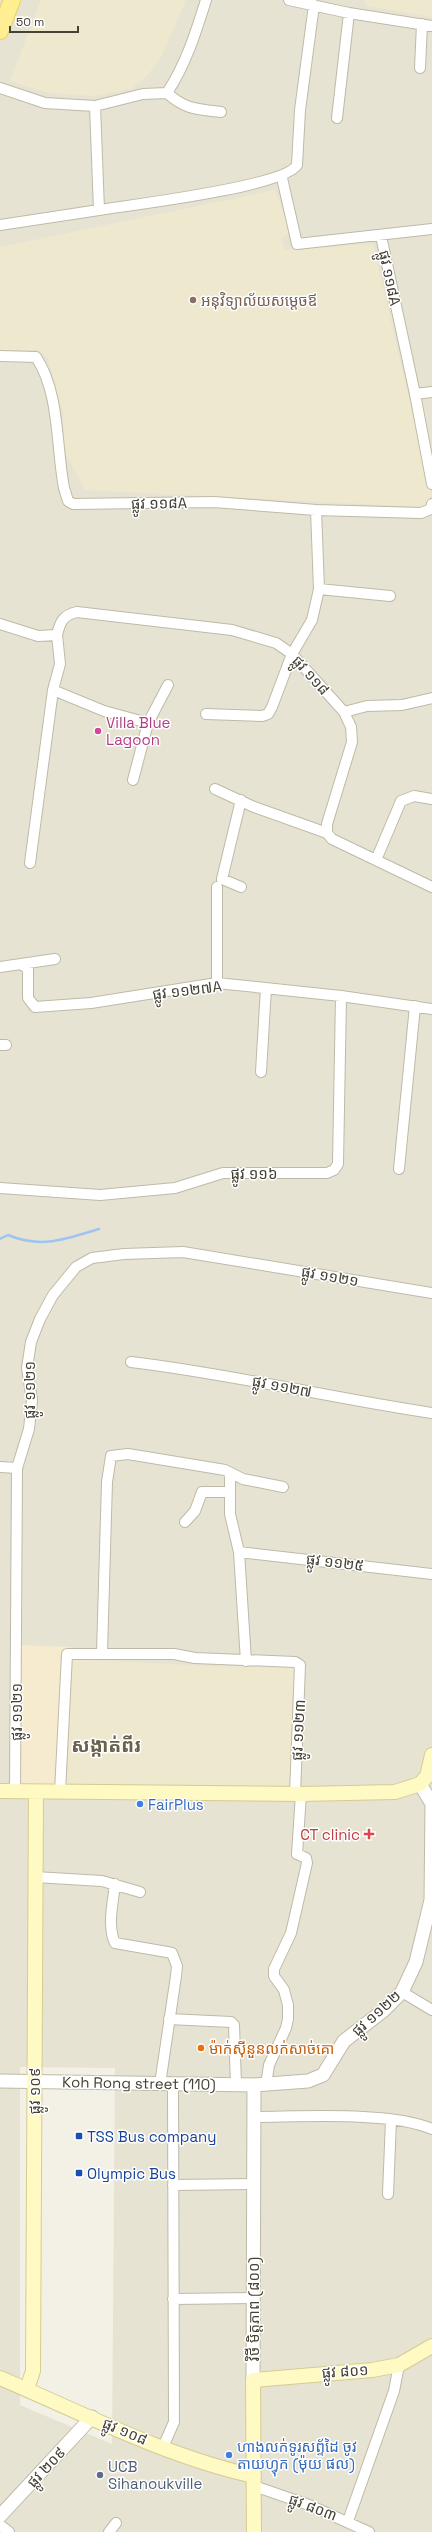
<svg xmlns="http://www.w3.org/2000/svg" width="432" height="2532" font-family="'Space Grotesk','Noto Sans Khmer',sans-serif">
<rect width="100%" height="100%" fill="#f3f1e5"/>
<path fill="#e7e3d3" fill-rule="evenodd" d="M0,0H432V2532H0ZM20,2067L115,2068L112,2444L20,2405Z"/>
<path fill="#f6ebcf" d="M17,1645L71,1647L65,1788H14Z"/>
<path fill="#ede8ce" d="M41,0H186L161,57L147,76L131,89L96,96L48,93L10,81Z
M365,0H432V17L366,6Z
M275,190L291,233L281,238L285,250L373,244L431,494L430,502L425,507L85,490L64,451L63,413L48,358L37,350L0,351V247Z
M71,1659L209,1666L291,1667L297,1670L292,1789L65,1788Z"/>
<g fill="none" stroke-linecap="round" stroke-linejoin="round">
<path stroke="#9ec4f2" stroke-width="2.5" d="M0,1239L8,1235C41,1249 66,1239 99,1229"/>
<g stroke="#bfbaa7" stroke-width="12">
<path id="minor" d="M289,0L349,13L432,26
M420,68L422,24
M0,88L45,103L95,106L143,94L167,93C186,64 196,32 206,0
M167,93C186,110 197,109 221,112
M95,106L99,210C130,205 284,187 297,165L300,110L314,5
M337,118L349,13
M280,177L282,178L297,244L432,229
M0,225L99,210
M381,236L415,394L432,484
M0,356L36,357C60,393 56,446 64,488L68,501L73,504L214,502L316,510L421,513L431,509L432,504
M415,394L432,392
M319,589L390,596
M0,624L38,636L57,635C60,622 63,615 77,612L232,630L276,643L292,654L344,712L351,727L352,742L327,824V833L332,839L432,887
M53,690L104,711L148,723
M344,712L367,706L402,705L432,698
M206,714L262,716L268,714L272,707L292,654L312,620L319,589L316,510
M133,780L148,723L168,685
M215,789L254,807L327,833
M241,800L222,879L241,887
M376,860L401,801L414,796L432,799
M30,863L53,690L60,664L57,635
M217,887V983
M21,964L55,959
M0,967L21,964L28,969V998L35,1007L91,1003L217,983L341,996L432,1009
M0,1045H6
M261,1072L266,988
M399,1169L415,1006
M0,1188L100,1195L175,1188L223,1173H327L334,1170L338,1164L341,996
M131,1362C232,1374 331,1398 432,1413
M0,1467L17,1468
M230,1473V1514L239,1552L246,1661
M185,1522L195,1511L202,1492H229
M239,1552L432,1574
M102,1652L107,1482L111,1456L128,1454L225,1470L243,1479L283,1487
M15,1792L17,1468L29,1429L32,1400L27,1368L31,1342L40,1319L53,1295L76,1267L92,1258L124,1254L183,1252L432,1293
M60,1792L67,1654H174L195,1658L295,1662L300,1665L295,1794
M35,1877L102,1881L140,1892
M115,1884C113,1903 107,1926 115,1943L167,1952L172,1953L177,1966L176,1976L160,2084
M402,1992L432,2010
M169,2019L231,2022L234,2025L236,2085
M266,2085L269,2065L286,2028L288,2019V2005L284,1990L274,1976V1969L291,1933L307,1863L306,1858L297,1854L301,1794
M254,2117C300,2117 392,2111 432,2129
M173,2185L254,2184
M388,2194L391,2120
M173,2299L254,2298
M163,2447L174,2422L173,2084
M254,2486L309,2505L369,2532
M348,2521L394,2391L399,2365
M0,2525L9,2532
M109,2532L116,2523"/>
</g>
<g stroke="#bfbaa7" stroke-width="15">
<path id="tertiary" d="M0,2081L254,2085L308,2081L323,2075L344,2041L384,2010L402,1992L416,1962L431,1900L432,1804L420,1784
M253,2380L254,2085
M0,2516L92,2417"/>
</g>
<g stroke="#d5cc93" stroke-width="16">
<path id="secondary" d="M0,1791L301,1794L395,1792L420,1784L427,1776L432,1755
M0,2378C82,2413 167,2457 254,2476
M27,2389L33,2371L36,1792
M254,2532L253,2380L372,2370L399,2365L432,2346"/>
</g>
<g stroke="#e7d15f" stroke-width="18">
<path id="primary" d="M0,31L12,0"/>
</g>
<use href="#minor" stroke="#fff" stroke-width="10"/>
<use href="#tertiary" stroke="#fff" stroke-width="13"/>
<use href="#secondary" stroke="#fff9c3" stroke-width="14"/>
<use href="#primary" stroke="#ffef92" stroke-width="16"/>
</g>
<circle fill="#8d6e63" stroke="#fff" stroke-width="1.5" cx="193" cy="300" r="4"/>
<circle fill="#d1479c" stroke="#fff" stroke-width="1.5" cx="98" cy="731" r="4"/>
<g fill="#3f7fe0" stroke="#fff" stroke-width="1.5">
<circle cx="140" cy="1804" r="4"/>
<circle cx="229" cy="2455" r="4"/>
</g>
<path fill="#e0444e" stroke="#fff" stroke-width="1.5" d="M367 1828h4v4h4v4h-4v4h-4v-4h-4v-4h4z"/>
<circle fill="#e8710a" stroke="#fff" stroke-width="1.5" cx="201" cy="2048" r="4"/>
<g fill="#1a4fb4" stroke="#fff" stroke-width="1.5">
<rect x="75" y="2132" width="8" height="8" rx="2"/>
<rect x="75" y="2169" width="8" height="8" rx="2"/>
</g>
<circle fill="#5c6f8a" stroke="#fff" stroke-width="1.5" cx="100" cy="2475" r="4"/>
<g text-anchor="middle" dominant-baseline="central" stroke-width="3" stroke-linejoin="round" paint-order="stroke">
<g font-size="15" fill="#454134" stroke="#fff">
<text transform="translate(390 278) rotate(78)">ផ្លូវ ១១៨A</text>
<text transform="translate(159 503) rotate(-1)">ផ្លូវ ១១៨A</text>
<text transform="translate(311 675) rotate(48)">ផ្លូវ ១១៨</text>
<text transform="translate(187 990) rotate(-7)">ផ្លូវ ១១២៧A</text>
<text x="254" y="1173">ផ្លូវ ១១៦</text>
<text transform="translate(330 1276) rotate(10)">ផ្លូវ ១១២១</text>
<text transform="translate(282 1386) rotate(11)">ផ្លូវ ១១២៧</text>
<text transform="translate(29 1390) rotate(-90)">ផ្លូវ ១១២១</text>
<text transform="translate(335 1562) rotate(7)">ផ្លូវ ១១២៥</text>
<text transform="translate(16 1712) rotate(-90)">ផ្លូវ ១១២១</text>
<text transform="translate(298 1730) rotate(-87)">ផ្លូវ ១១២៣</text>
<text transform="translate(376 2013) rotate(-42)">ផ្លូវ ១១២២</text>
<text transform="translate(139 2083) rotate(1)">Koh Rong street (110)</text>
<text transform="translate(34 2091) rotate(-90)">ផ្លូវ ១០៩</text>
<text transform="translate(253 2309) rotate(-90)">វិថី មិត្តភាព (៨០០)</text>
<text transform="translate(345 2371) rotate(-4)">ផ្លូវ ៨០១</text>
<text transform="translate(125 2431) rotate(23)">ផ្លូវ ១០៨</text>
<text transform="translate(46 2467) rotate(-47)">ផ្លូវ ២០៩</text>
<text transform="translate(313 2507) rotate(21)">ផ្លូវ ៨០៣</text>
</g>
<g font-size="15" fill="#785e54" stroke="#fff" text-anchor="start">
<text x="201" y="300">អនុវិទ្យាល័យសម្តេចឪ</text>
</g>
<g font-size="15" fill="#b23c85" stroke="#fff" text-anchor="start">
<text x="106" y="722">Villa Blue<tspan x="106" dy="17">Lagoon</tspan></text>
</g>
<g font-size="15" fill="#366cbe" stroke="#fff" text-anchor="start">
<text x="148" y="1804">FairPlus</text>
<text x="237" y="2446">ហាងលក់ទូរសព្ទ័ដៃ ចូវ<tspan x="237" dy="17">តាយហ្វុក (ម៉ុយ ផល)</tspan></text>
</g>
<g font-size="15" fill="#be3a42" stroke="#fff" text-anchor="end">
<text x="360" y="1834">CT clinic</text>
</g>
<g font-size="15" fill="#c56008" stroke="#fff" text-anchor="start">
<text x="209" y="2048">ម៉ាក់សុីនួនលក់សាច់គោ</text>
</g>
<g font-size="15" fill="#164399" stroke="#fff" text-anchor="start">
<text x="87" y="2136">TSS Bus company</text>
<text x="87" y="2173">Olympic Bus</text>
</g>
<g font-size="15" fill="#4e5e75" stroke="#fff" text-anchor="start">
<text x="108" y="2466">UCB<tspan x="108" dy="17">Sihanoukville</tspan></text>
</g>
<g font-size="19" font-weight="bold" fill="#69614b" stroke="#fff">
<text x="106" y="1745">សង្កាត់ពីរ</text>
</g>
</g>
<path d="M10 26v6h68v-6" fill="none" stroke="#454134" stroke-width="2"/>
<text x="16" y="26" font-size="12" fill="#454134" stroke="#ffffff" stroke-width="3" paint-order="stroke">50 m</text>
</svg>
